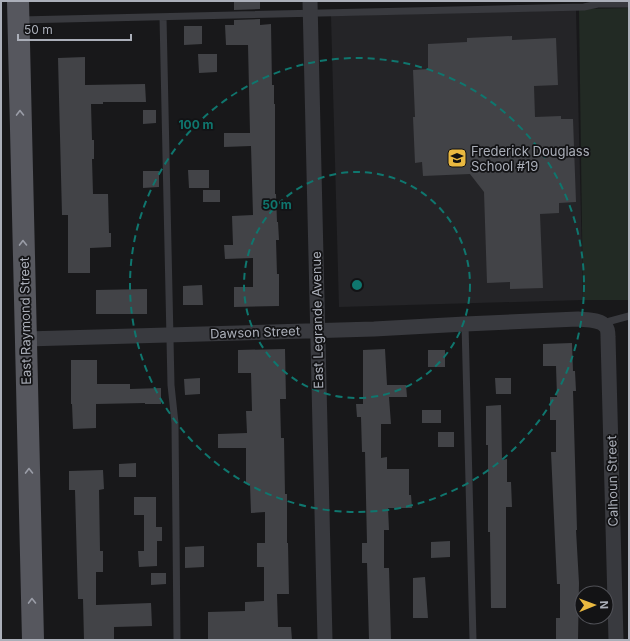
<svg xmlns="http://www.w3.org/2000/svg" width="630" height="641" font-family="Inter,sans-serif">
<rect width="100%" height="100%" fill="#18181a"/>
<path fill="#242427" d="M576,10L583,300L339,307L331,16Z"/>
<path fill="#222a24" d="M629,8V300H583L579,9Z"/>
<path fill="#424347" d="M234,1H260V9L234,10Z
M260,19V25L271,24L272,85H274V104H275V194H276L277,222H278L279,240H276L277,274H279V306L234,307V287H253V258L225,259L224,245H233L232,216L253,215L251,146L224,147V133H250L248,45H226L225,25H234V20Z
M184,26H202V44L184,45Z
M512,36V40L556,38L558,85L534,86L535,117L561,116V119H573L576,202L559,203V213L540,214L543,288L510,289V282L487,283L484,192L470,174L423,176L422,162L415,163L413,117H415L413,70L428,69V44L467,42V38Z
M198,54H217V72L199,73Z
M85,57V85L145,84L146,102H103V104H91L92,140H94V159H92L93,194H108L109,233H111V247L90,248V273H68V215H62L58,58Z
M143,110H156V123L143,124Z
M188,170H209V188H189Z
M143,171H159V187L143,188Z
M203,190H220V202H203Z
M202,285L203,305H183V286Z
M147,289V314H96V290Z
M572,343L573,371H575L576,391H573L577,530H576L579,583L578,640H556V618H560V584H557L551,452H556V420H550V397H557L556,366H543V344Z
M285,349L286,399H280L281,438H284L285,494H287V543H288L289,594H277L278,627H291L292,640H208V612L245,611V602L264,601V567H257V543H265V512L251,513L250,484H246V448H218V434L247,433L246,411H252L251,373H238V350Z
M385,349L387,385H406L407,397H389L391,424H381V458L387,457V469H409V495H411L412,508H388L389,530H384V568H389L391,640H369L367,563H362V543H367L365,452H362L361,417H357L356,404H363V350Z
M428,350H445V367H428Z
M71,360H97V384H130V389L161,388V404H145V403L96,404V428L73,429L72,404H71Z
M200,378V394L185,395L184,379Z
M495,378H511V394H496Z
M501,405L502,460L507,459V482H511L512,507H506V608H491L490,532H488V445H486V406Z
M422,410H441V423H422Z
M438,432H454V447H438Z
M136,463V477H119V464Z
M103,470L104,489L99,490L100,551H103V572H96V605L151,603L152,626L114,627V640H84L83,599H78L75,490H69V471Z
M134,497H156V527H162V541H157V566L139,567L138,551H144V515H134Z
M450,541V557L431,558V542Z
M204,546V567L185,568V547Z
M151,573H166V584L151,585Z
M425,577L428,618H413V578Z"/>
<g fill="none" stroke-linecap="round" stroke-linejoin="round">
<path stroke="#393a3f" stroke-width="7" d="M163,17L171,385L175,423L177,640
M20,20L584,7L598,4H629
M603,323L629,316
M465,324L473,640"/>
<path stroke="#393a3f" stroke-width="15" d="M310,1L325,640
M26,339L374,329L465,324L578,319C586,320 601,319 606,327C608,329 608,334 608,337L616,640"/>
<path stroke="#56575e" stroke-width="22" d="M18,1L33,640"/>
</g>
<defs><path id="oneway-chevron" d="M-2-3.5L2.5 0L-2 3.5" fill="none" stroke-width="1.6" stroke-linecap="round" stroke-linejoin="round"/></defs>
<g stroke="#9a9da7">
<use href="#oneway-chevron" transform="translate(20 113) rotate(-91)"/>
<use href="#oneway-chevron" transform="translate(23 243) rotate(-91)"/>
<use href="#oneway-chevron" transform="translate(29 471) rotate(-91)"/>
<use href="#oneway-chevron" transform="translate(32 601) rotate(-91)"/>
</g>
<g fill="none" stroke="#0f766e" stroke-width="2" stroke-dasharray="7 5">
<circle cx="357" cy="285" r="113"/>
<circle cx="357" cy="285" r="227"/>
</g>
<defs>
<g id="school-square" transform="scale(1)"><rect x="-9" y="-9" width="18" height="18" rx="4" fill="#eab940" stroke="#131315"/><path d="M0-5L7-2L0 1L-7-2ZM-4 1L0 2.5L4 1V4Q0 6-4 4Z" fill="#111"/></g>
</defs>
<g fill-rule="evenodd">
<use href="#school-square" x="457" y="158"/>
</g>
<g text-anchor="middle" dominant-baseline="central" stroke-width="3.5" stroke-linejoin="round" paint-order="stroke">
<g font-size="13" fill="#abafb9" stroke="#131315" text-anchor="start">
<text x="471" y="151">Frederick Douglass<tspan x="471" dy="15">School #19</tspan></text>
</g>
<g font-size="13" fill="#abafb9" stroke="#131315">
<text transform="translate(317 320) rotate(-91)">East Legrande Avenue</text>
<text transform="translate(25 321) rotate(-91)">East Raymond Street</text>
<text transform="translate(255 332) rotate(-2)">Dawson Street</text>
<text transform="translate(612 481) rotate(-91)">Calhoun Street</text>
</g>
</g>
<circle cx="357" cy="285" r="6" fill="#0f766e" stroke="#131315" stroke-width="2"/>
<g font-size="12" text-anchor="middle" font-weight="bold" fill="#0f766e" stroke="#131315" stroke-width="3.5" stroke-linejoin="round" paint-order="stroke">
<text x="196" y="129">100 m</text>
<text x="277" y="209">50 m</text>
</g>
<rect width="630" height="641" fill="none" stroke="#abafb9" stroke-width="4"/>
<g transform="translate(594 605) rotate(89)"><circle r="19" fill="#131315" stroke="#505157"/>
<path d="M0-3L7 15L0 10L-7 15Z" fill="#eab940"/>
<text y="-6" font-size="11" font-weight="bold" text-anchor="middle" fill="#abafb9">N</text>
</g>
<path d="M18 34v6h113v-6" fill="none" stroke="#abafb9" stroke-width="2"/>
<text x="24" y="34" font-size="12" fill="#abafb9" stroke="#131315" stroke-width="3" paint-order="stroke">50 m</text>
</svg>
